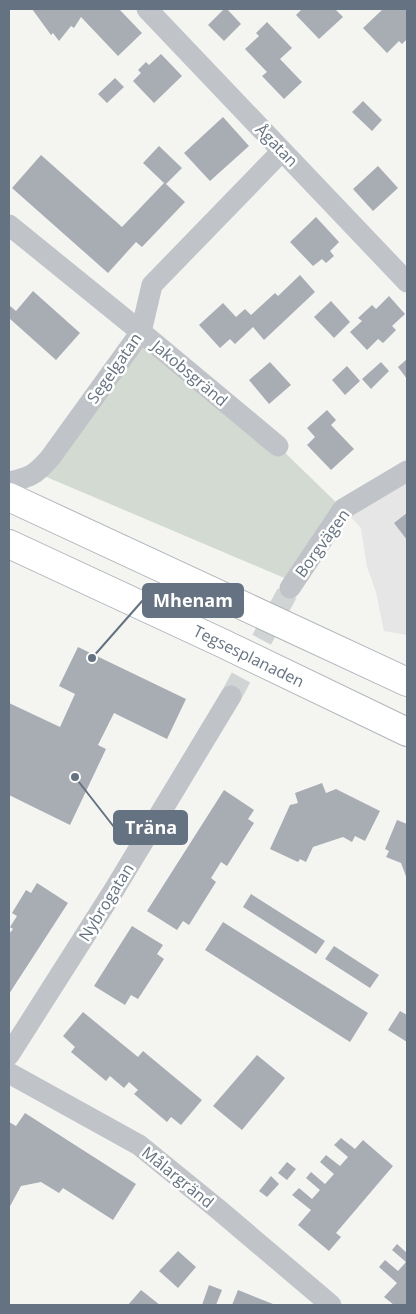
<svg xmlns="http://www.w3.org/2000/svg" width="416" height="1314" font-family="'Open Sans',sans-serif">
<rect width="100%" height="100%" fill="#f4f5f1"/>
<path fill="#e5e6e5" d="M407,471V635L384,631L376,592L367,567L361,528L343,509Z"/>
<path fill="#d3dad1" d="M141,332L278,446L343,509L294,582L37,473Z"/>
<path fill="#a7adb3" d="M32,9H119L142,33L118,56L81,17L74,28L71,26L59,41L53,33L51,35Z
M224,9H227L241,24L224,41L208,25Z
M302,9H335L343,17L319,39L296,15Z
M383,9H407V39L402,44L399,41L387,53L363,28Z
M267,22L292,48L280,59L302,82L284,99L262,76L267,72L245,49L259,36L256,33Z
M161,54L182,76L154,103L133,81L141,73L138,70L146,62L149,65Z
M115,78L124,87L107,103L98,94Z
M363,101L382,120L372,131L352,112Z
M223,117L249,146L210,181L184,153Z
M159,146L182,168L166,184L185,202L142,247L136,242L108,273L12,188L41,155L122,227L164,183L143,163Z
M378,166L398,188L373,211L353,189Z
M316,217L339,242L330,251L334,256L326,263L322,259L313,266L290,242Z
M300,275L315,292L264,340L253,327L235,344L230,339L220,348L199,325L223,303L236,317L245,309L251,315L275,293L278,296Z
M33,291L80,333L56,360L9,318V305L16,311Z
M389,296L405,314L392,326L396,330L383,343L378,339L367,350L350,332L362,321L358,318L372,305L376,309Z
M331,301L350,322L334,338L314,317Z
M407,359V379L398,367Z
M270,362L291,385L269,404L249,380Z
M381,362L389,371L371,389L362,379Z
M347,366L360,381L345,395L332,380Z
M327,410L336,420L331,425L354,449L331,470L307,445L315,437L307,428Z
M407,513V540L394,523Z
M78,647L186,699L167,739L114,713L98,745L106,749L70,825L9,795V703L60,727L75,694L59,686Z
M322,783L326,793L336,789L380,811L365,841L355,836L352,842L343,837L313,847L306,862L300,859L298,862L270,849L290,805L298,803L295,793Z
M224,790L254,810L248,819L254,823L227,866L221,862L211,878L216,882L189,925L183,921L177,930L147,911Z
M397,820L407,824V879L401,863L386,857L389,851L385,849Z
M37,883L68,903L9,994V934L13,929L10,927L17,916L12,913L26,890L31,893Z
M251,894L325,941L316,954L243,907Z
M223,922L368,1013L350,1042L205,950Z
M132,926L163,945L157,954L164,959L138,999L131,995L125,1005L94,986Z
M334,946L379,975L370,988L325,959Z
M400,1011L407,1015V1042L388,1030Z
M83,1012L138,1057L143,1051L202,1100L181,1125L171,1117L167,1122L134,1094L138,1090L129,1082L124,1088L110,1076L106,1081L71,1052L75,1047L63,1036Z
M257,1055L285,1078L242,1130L213,1106Z
M25,1113L136,1184L113,1220L63,1188L59,1193L41,1182L21,1186L9,1208V1122L16,1126Z
M341,1138L355,1149L363,1140L393,1166L336,1233L341,1237L329,1251L298,1225L311,1210L292,1195L299,1188L312,1199L320,1190L306,1178L311,1172L325,1184L334,1174L320,1162L326,1155L340,1166L348,1157L334,1145Z
M287,1162L296,1169L287,1180L278,1173Z
M271,1176L279,1184L267,1197L259,1191Z
M397,1244L407,1253V1305H394L384,1297L397,1283L379,1267L385,1260L398,1271L406,1262L392,1250Z
M178,1251L196,1267L178,1288L159,1271Z
M209,1285L222,1290L216,1305H202Z
M141,1290L160,1305H128Z
M238,1290L273,1304L272,1305H232Z"/>
<g fill="none" stroke-linecap="round" stroke-linejoin="round">
<path stroke="#d0d4d5" stroke-width="21" stroke-dasharray="21 11" stroke-linecap="butt" d="M231,696L290,588"/>
<g stroke="#b0b5ba" stroke-width="30">
<path id="secondary" d="M9,497L407,682
M9,544L222,643L407,732"/>
</g>
<path stroke="#c0c3c7" stroke-width="21" d="M147,9L407,282
M9,225L141,332L278,446
M9,482C31,477 35,475 50,458L141,332L152,285L282,151
M290,588L343,509L407,471
M9,1055L114,890L231,696
M9,1073L139,1145L219,1210L331,1305"/>
<use href="#secondary" stroke="#fff" stroke-width="28"/>
</g>
<g text-anchor="middle" dominant-baseline="central" stroke-width="5" stroke-linejoin="round" paint-order="stroke">
<g font-size="16" fill="#657281" stroke="#fff">
<text transform="translate(277 145) rotate(46)">Ågatan</text>
<text transform="translate(114 368) rotate(-55)">Segelgatan</text>
<text transform="translate(190 373) rotate(40)">Jakobsgränd</text>
<text transform="translate(322 543) rotate(-54)">Borgvägen</text>
<text transform="translate(249 656) rotate(26)">Tegsesplanaden</text>
<text transform="translate(106 902) rotate(-58)">Nybrogatan</text>
<text transform="translate(178 1177) rotate(39)">Målargränd</text>
</g>
</g>
<path fill="none" stroke="#657281" stroke-width="2" d="M92 658L143 600M75 777L114 827"/>
<g fill="#657281" stroke="#fff" stroke-width="2">
<circle cx="92" cy="658" r="5"/>
<circle cx="75" cy="777" r="5"/>
</g>
<g fill="#657281" stroke="#657281" stroke-width="2">
<rect x="143" y="584" width="100" height="33" rx="5"/>
<rect x="114" y="811" width="73" height="33" rx="5"/>
</g>
<g font-size="18" text-anchor="middle" font-weight="bold" fill="#fff">
<text x="193" y="607">Mhenam</text>
<text x="151" y="834">Träna</text>
</g>
<rect width="416" height="1314" fill="none" stroke="#657281" stroke-width="20"/>
</svg>
